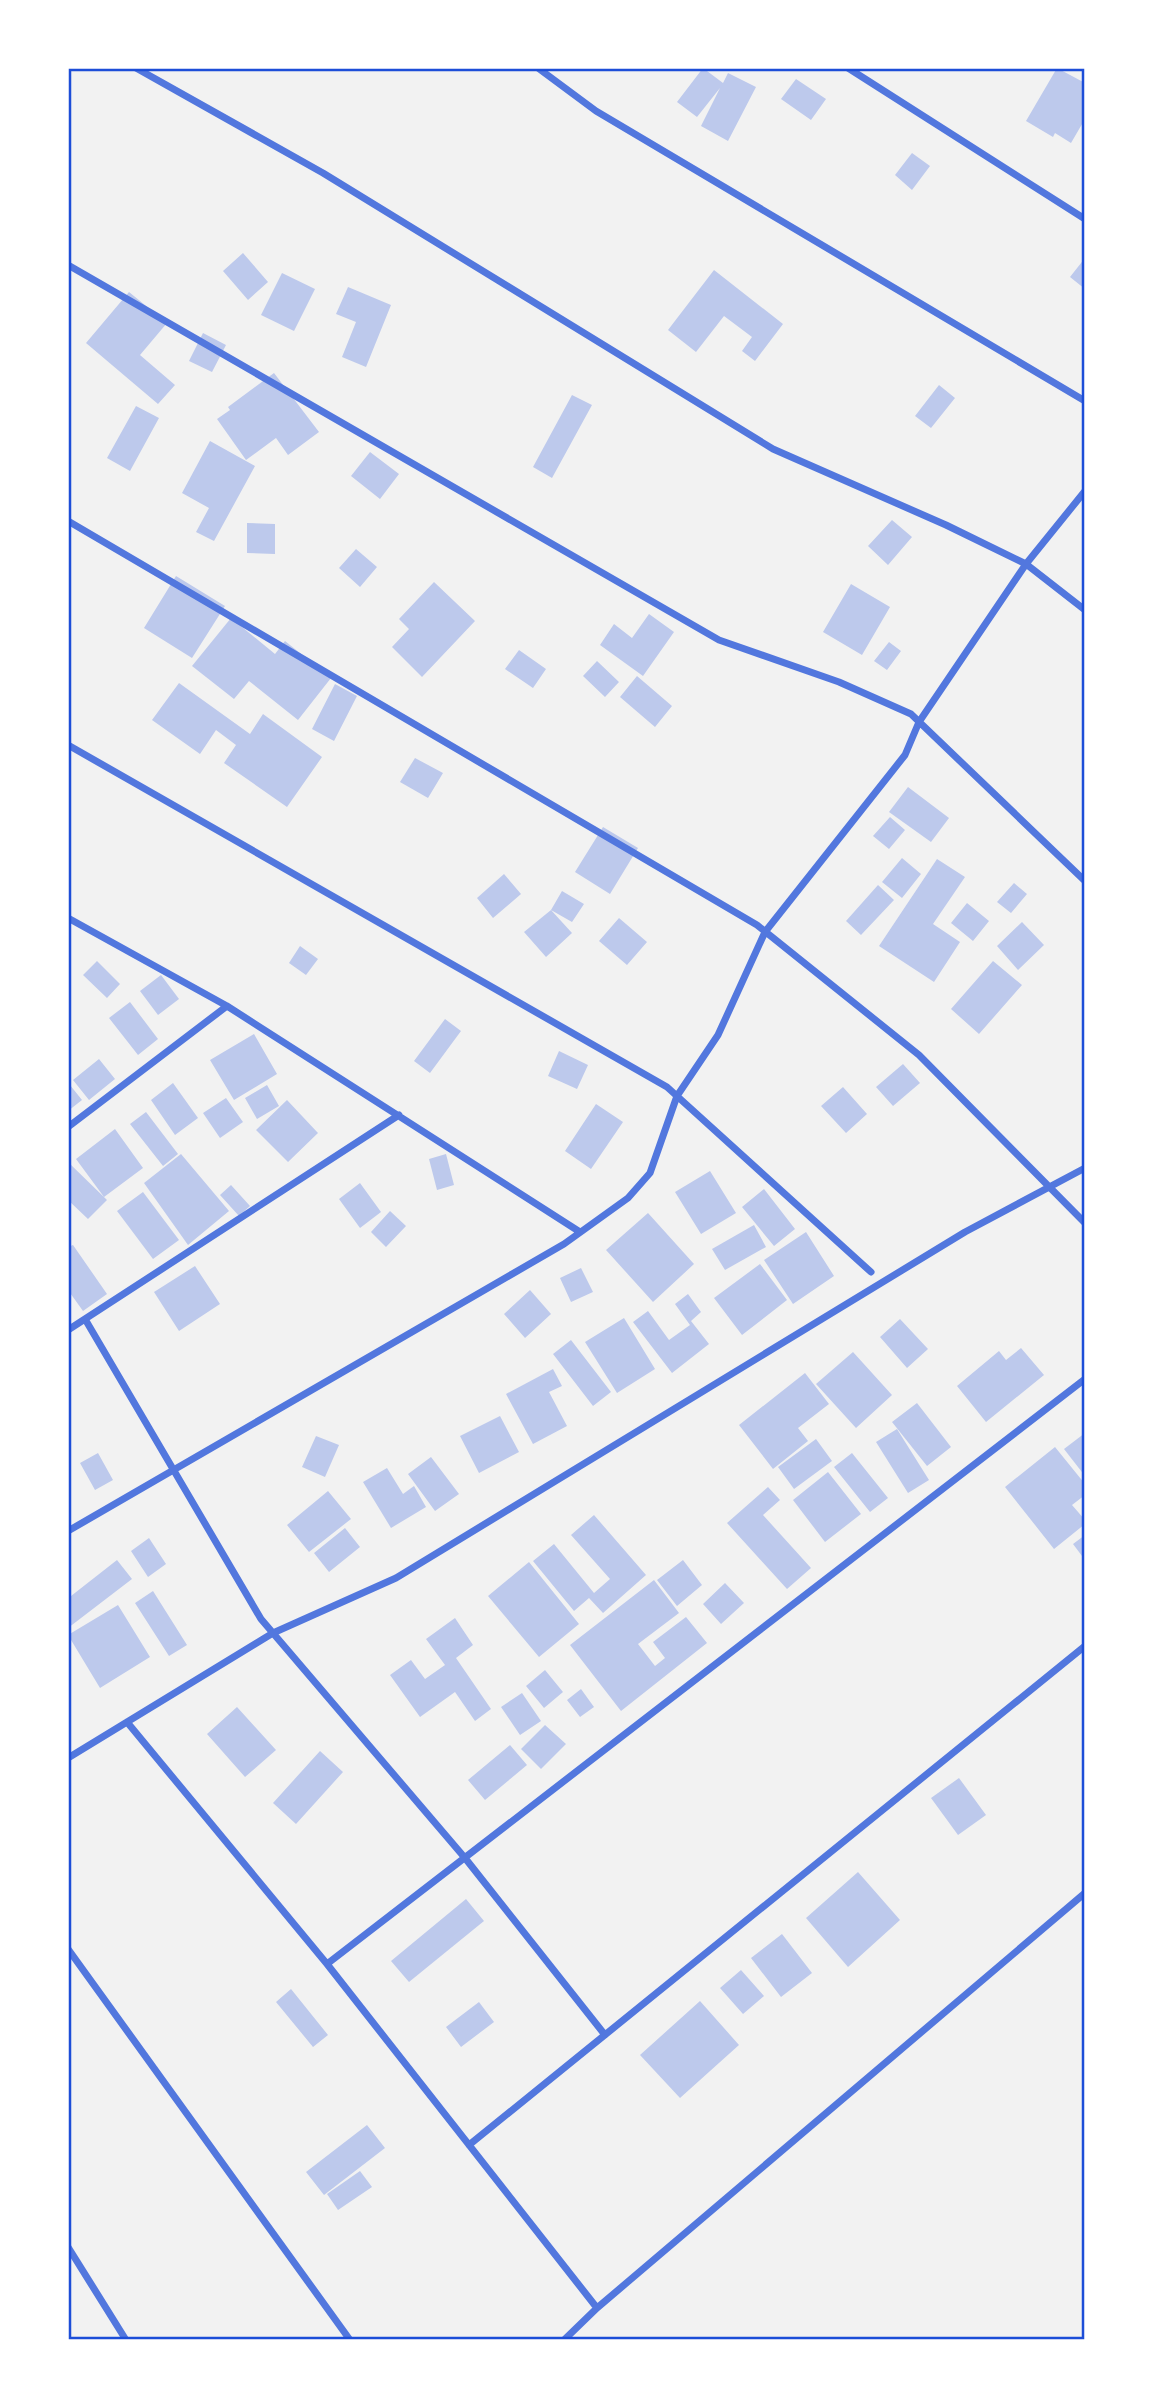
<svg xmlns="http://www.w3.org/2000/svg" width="1153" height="2408" font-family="'Asap Condensed',sans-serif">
<rect width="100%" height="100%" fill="#f2f2f2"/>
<path fill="#bdc9ec" d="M703,68L723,83L728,73L756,87L728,141L701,126L720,88L697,117L677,102Z
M1057,68L1085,83V119L1071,143L1055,133L1053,137L1026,121Z
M796,79L826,99L811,120L781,99Z
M912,153L930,166L912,190L895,175Z
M243,253L268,282L248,300L223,271Z
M1085,258V289L1070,277Z
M714,270L783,324L755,361L742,351L752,337L724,316L696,352L668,330Z
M282,273L315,289L294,331L261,315Z
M348,287L391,305L366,367L342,357L356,322L336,314Z
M129,292L167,323L140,355L175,385L158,404L86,343Z
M203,333L226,345L212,372L189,361Z
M274,373L319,432L288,455L276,438L246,460L217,419L230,410L228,407Z
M939,385L955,398L931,428L915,416Z
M572,395L592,405L552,478L533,467Z
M136,406L159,418L130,471L107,458Z
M210,441L255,466L214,541L196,532L209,508L182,493Z
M370,452L399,474L380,499L351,476Z
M892,520L912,537L888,565L868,546Z
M247,523L275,524V554L247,553Z
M356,549L377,567L360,587L339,568Z
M176,576L225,606L192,658L144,628Z
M434,582L475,621L422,677L392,647L409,629L399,619Z
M851,584L890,607L862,655L823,632Z
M649,614L674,632L643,676L600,645L614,624L632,638Z
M231,618L275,654L285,641L331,678L298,720L249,681L234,699L192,666Z
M889,642L901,651L887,670L874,661Z
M519,650L546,669L533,688L505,669Z
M597,661L619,682L605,697L583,676Z
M637,676L672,706L655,727L620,697Z
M179,683L250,734L263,714L322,757L287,807L224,763L236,745L216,730L200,754L152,720Z
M335,684L357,696L334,741L312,729Z
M415,758L443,773L428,798L400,782Z
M908,787L949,818L931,842L889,812Z
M890,817L905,830L889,849L873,836Z
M603,827L638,848L610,894L575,872Z
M902,858L921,874L902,898L882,882Z
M937,859L965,877L933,924L960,942L934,982L879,946Z
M504,874L521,894L493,918L477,898Z
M1014,883L1027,894L1011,913L997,902Z
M878,885L894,900L861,935L846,921Z
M562,891L584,904L572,922L551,910L572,933L546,957L524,932L551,910Z
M967,903L989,921L973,941L951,923Z
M619,918L647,942L627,965L599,941Z
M1022,922L1044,945L1018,970L997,946Z
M300,946L318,959L306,975L289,963Z
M97,961L120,984L107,998L83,975Z
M993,961L1022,985L979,1034L951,1009Z
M161,975L179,999L158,1015L140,991Z
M130,1002L158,1039L138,1055L109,1018Z
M445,1019L461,1031L430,1073L414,1061Z
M254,1034L277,1074L234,1100L210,1060Z
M559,1051L588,1065L577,1089L548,1076Z
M99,1059L115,1079L89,1100L73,1080Z
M903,1064L920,1083L893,1106L876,1087Z
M173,1083L198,1118L175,1135L151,1100Z
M70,1085L82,1100L68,1111V1086Z
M267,1085L279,1106L257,1119L245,1098Z
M843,1087L867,1114L846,1133L821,1106Z
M226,1098L243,1122L220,1138L203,1113Z
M287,1100L318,1133L288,1162L256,1130Z
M596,1104L623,1122L591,1169L565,1151Z
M146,1112L178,1154L163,1166L130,1124Z
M115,1129L143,1168L104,1197L76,1159Z
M181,1154L229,1211L188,1245L144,1183Z
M446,1154L454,1185L437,1190L429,1159Z
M68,1162L107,1200L88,1219L68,1200Z
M710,1171L736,1213L701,1234L675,1192Z
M360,1183L381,1212L360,1228L339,1199Z
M231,1185L250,1206L239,1216L220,1195Z
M764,1189L795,1229L774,1246L742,1207Z
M143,1192L179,1240L153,1259L117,1211Z
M390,1211L406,1226L386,1247L371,1232Z
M648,1213L694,1264L653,1302L606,1250Z
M754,1225L766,1247L725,1270L712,1249Z
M806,1232L834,1276L793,1304L764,1260Z
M73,1245L107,1294L83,1311L68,1290V1247Z
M760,1264L787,1300L742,1335L714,1298Z
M195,1266L220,1304L179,1331L154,1292Z
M581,1268L593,1292L571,1302L560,1278Z
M530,1290L551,1314L525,1338L504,1314Z
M688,1294L701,1312L691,1321L709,1344L672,1373L633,1322L648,1311L669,1340L690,1325L675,1304Z
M624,1318L655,1369L617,1393L585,1342Z
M900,1319L928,1349L907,1368L880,1337Z
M571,1340L611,1392L593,1406L553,1354Z
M1021,1348L1044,1375L986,1422L957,1386L999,1351L1006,1360Z
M853,1352L892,1395L856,1428L816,1384Z
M553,1369L562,1386L549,1392L567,1426L533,1444L506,1394Z
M805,1373L829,1404L798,1428L808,1441L773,1469L739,1425Z
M917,1403L951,1447L927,1466L892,1422Z
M500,1416L519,1452L479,1473L460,1436Z
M897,1429L929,1480L908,1493L876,1442Z
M1085,1433V1476L1064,1449Z
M316,1436L339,1445L325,1477L302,1467Z
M816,1439L832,1461L794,1489L778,1467Z
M1055,1447L1085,1484V1495L1072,1505L1085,1520V1524L1054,1549L1005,1487Z
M98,1453L113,1480L95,1490L80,1463Z
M852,1453L888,1498L870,1512L834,1467Z
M431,1457L459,1494L435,1511L408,1474Z
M387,1468L403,1494L414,1486L426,1507L391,1528L363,1482Z
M828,1472L861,1514L825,1542L793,1500Z
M768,1487L780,1500L763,1515L811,1568L787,1589L727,1523Z
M328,1491L351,1519L309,1552L287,1525Z
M594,1515L646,1575L603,1613L589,1598L574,1611L533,1561L554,1544L594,1593L610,1579L571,1535Z
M345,1528L360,1547L329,1572L314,1553Z
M1085,1535V1560L1073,1544Z
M149,1538L166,1564L148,1577L131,1551Z
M117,1560L132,1579L68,1628V1592L71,1596Z
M683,1560L702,1585L677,1606L657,1580Z
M529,1562L579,1624L539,1657L488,1596Z
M654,1580L679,1613L638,1644L655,1666L665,1658L653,1642L686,1617L707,1643L621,1711L570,1645Z
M725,1583L744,1603L721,1624L703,1604Z
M153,1591L187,1645L169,1656L135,1603Z
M118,1605L150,1657L100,1688L68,1635Z
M455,1618L473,1645L456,1658L491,1709L475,1721L455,1692L420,1717L390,1675L411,1660L425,1679L445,1665L426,1639Z
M545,1670L563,1692L544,1708L526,1686Z
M581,1689L594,1707L580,1717L567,1700Z
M522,1693L541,1721L520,1735L501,1707Z
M237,1707L276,1750L245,1777L207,1734Z
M545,1725L566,1744L541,1769L521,1749Z
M510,1745L527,1765L485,1800L468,1780Z
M320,1751L343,1772L296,1824L273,1803Z
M959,1778L986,1815L958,1835L931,1798Z
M858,1872L900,1920L848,1967L806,1918Z
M466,1899L484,1921L409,1982L391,1961Z
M782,1934L812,1973L781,1997L751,1958Z
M741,1970L764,1996L743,2014L720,1988Z
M291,1989L328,2035L313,2047L276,2002Z
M700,2001L739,2045L680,2098L640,2055Z
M479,2002L494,2022L461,2047L446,2027Z
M367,2125L385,2148L324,2195L306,2172Z
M360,2171L372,2187L338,2210L327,2194Z"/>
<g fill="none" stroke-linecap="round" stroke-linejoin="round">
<path stroke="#5277de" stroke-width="7" d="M136,68L323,173L773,449L946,525L1026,564L1085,610
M538,68L596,111L1085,401
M848,68L1085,219
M68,265L719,640L839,682L911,714L1085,881
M68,521L757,925L919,1055L1085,1223
M68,745L667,1087L871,1272
M68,918L227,1006L580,1232
M68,1127L227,1006
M85,1319L261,1619L465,1858L605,2035
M68,1330L399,1115
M68,1531L564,1244L628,1198L650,1173L677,1096L718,1035L765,932L905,755L919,722L1026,564L1085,491
M127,1722L327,1964L597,2308
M68,1758L273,1633L396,1578L965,1232L1085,1168
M68,1949L350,2340
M327,1964L1085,1379
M469,2145L1085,1646
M68,2247L126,2340
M564,2340L597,2308L1085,1893"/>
</g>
<rect width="1153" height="2408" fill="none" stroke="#ffffff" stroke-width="140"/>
<rect x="70" y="70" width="1013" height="2268" fill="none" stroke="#1d4ed8" stroke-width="2.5"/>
</svg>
